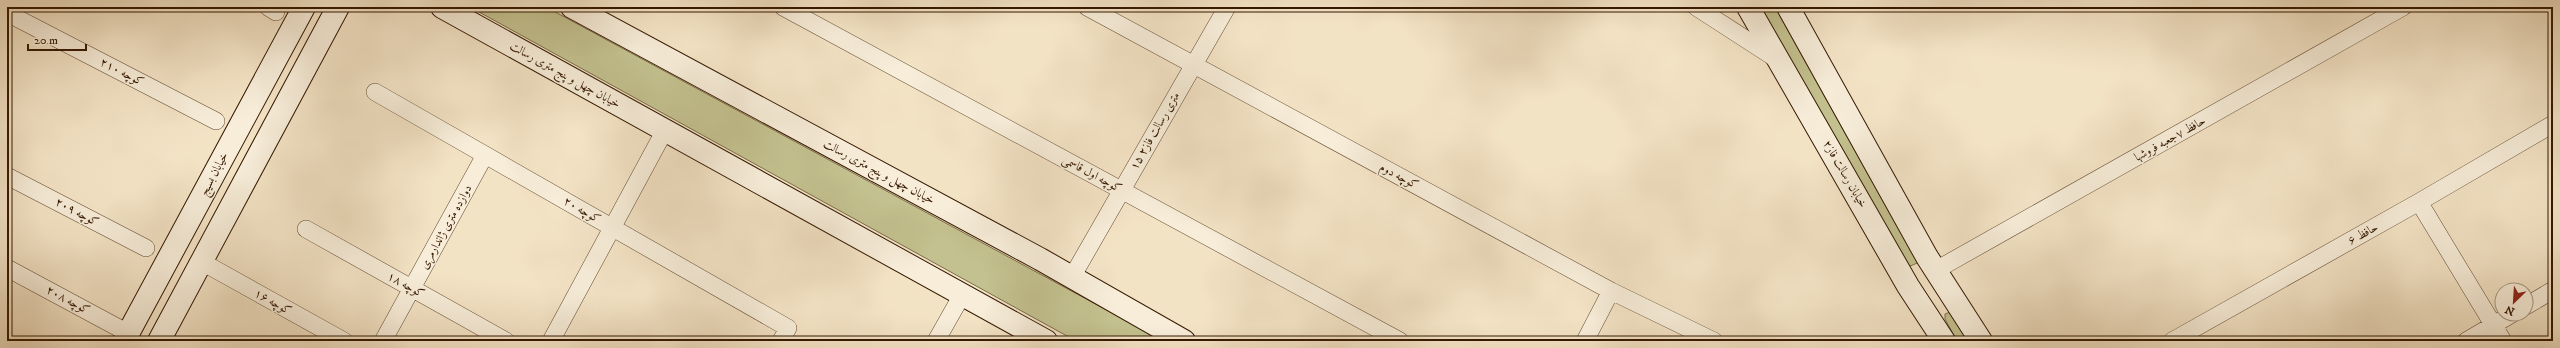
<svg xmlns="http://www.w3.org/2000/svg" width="2560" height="348" font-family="'IM FELL DW Pica',Amiri,serif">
<rect width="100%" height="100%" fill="#f3e3c5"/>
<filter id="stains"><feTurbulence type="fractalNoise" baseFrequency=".005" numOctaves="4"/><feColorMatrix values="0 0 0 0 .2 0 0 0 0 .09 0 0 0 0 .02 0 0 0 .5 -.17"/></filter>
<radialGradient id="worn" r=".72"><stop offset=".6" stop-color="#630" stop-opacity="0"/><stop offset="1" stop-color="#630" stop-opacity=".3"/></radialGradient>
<path fill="#c3c18f" stroke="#7c6c48" d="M470,7H546L1164,341H1076Z
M1758,7H1779L1922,261L1908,267Z
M1950,312L1969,341H1957L1945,319V314Z"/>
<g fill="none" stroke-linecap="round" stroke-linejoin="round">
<g stroke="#644b32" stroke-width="18">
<path id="street" d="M268,7L276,12
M783,7L1400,341
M1087,7L1611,291L1714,341
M1696,7L1778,60
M7,13L216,121
M375,92L788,328L781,341
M7,176L146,248
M2419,202L2503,341
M306,229L506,341
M202,262L344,341
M7,268L128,333
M1936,270L2403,7
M1072,277L1227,7
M2526,306L2553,290
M383,341L485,155
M551,341L665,130
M936,341L962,295
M1585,341L1611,291
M2172,341L2419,202L2553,124
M2466,341L2512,314"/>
</g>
<g stroke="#351801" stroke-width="24">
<path id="secondary" d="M442,7L1046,341
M572,7L1040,259L1184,341
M1748,7L1908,286L1944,341
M1788,7L1927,257L1981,341
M124,341L304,7
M159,341L338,7"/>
</g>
<use href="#street" stroke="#f7edd9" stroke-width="17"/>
<use href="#secondary" stroke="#f7edd9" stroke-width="22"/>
</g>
<g text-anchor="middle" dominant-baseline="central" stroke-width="3" stroke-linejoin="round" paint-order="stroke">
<g font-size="12" fill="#351801" stroke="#f7edd9">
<text transform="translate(122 72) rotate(27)">۲۱۰ کوچه</text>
<text transform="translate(565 75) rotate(29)">خیابان چهل و پنج متری رسالت</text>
<text transform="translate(1155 131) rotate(-60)">۱۵ متری رسالت فاز۲</text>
<text transform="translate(2170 139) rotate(-29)">حافظ ۷جعبه فروشها</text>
<text transform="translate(879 172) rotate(28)">خیابان چهل و پنج متری رسالت</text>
<text transform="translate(214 174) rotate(-62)">خیابان بسیج</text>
<text transform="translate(1092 174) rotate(28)">کوچه اول قاسمی</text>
<text transform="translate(1845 174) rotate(60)">خیابان رسالت فاز۲</text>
<text transform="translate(1399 176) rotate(28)">کوچه دوم</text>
<text transform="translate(582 210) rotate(30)">۲۰ کوچه</text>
<text transform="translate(77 212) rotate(28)">۲۰۹ کوچه</text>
<text transform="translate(446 227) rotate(-61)">دوازده متری ژاندارمری</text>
<text transform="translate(2363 234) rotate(-29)">حافظ ۶</text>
<text transform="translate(406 285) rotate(29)">۱۸ کوچه</text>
<text transform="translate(68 300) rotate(28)">۲۰۸ کوچه</text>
<text transform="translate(273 302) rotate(29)">۱۶ کوچه</text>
</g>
</g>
<rect width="2560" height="348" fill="none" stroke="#f3e3c5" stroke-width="24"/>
<rect x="8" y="8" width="2544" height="332" fill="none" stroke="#351801" stroke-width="2"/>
<rect x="12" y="12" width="2536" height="324" fill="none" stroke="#351801"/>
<g transform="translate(2514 302) rotate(205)"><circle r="19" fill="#f7edd9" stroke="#a99883"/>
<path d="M0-3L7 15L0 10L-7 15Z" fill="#8f2418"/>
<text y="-6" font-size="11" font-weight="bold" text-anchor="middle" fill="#351801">N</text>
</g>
<path d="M28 44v6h58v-6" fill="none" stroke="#351801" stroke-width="2"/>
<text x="34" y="44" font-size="12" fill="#351801" stroke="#f7edd9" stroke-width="3" paint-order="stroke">20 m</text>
<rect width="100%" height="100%" filter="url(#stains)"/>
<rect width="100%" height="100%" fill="url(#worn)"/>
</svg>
